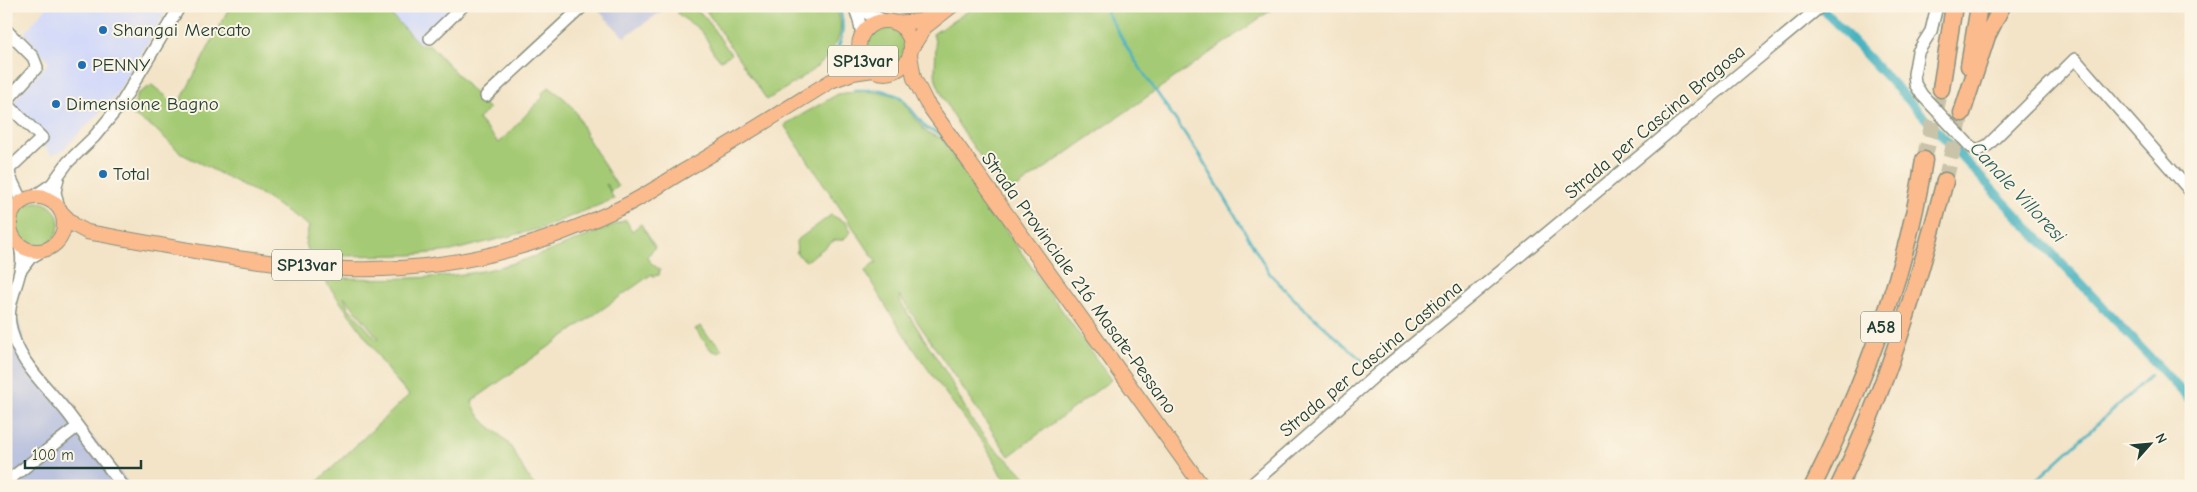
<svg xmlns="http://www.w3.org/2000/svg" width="2197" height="492" font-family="'Comic Neue',sans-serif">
<rect width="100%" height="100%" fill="#fcf5e5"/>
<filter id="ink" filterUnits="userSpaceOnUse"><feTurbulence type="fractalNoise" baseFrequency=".02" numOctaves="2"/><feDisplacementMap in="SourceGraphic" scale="10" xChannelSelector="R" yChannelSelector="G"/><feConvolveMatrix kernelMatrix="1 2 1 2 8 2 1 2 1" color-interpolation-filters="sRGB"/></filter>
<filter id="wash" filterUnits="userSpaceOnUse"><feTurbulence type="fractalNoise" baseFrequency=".0096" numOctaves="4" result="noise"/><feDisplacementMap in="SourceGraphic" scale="20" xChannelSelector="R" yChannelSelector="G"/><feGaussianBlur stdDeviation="1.12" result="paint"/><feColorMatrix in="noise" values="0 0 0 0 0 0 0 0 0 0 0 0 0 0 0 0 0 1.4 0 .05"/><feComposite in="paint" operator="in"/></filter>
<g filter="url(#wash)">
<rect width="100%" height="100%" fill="#f3e4c8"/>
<path fill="#d2d9f9" d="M48,6H170L115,97L62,151L52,155L10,111L12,103L49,62L24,33Z
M383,6H458L419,44Z"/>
<path fill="#bcc3de" d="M594,6H670L624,37Z
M6,322H19L24,342L32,359L42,372L74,402L71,409L131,486H6Z"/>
<path fill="#a5ca75" stroke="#628454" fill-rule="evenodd" d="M230,6H383L419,44L430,45L489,109L478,119L499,143L543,97L542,93L549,87C555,92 564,97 570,104C580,116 583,132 592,145C601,158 608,173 618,187L611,191L606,184L614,199L542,228L451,251L411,255L334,256L337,258L341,278C379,279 418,279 456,275C515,269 571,242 626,220L632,231L641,224L655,247L647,257L650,262L660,270L659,275L653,276L652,274L472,401C480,424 492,426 507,442C518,455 523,473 535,486H313L409,395L388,371L374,349L321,275L305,244L309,226L260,194L182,154L154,128L132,115L137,94L152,85L178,106ZM344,296L378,338L377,340L348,307Z
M685,6H690L705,17L731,54L721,60C710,53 710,40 700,30C694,24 684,20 677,13L680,9Z
M703,6H835C859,51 797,80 767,100Z
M976,6H1277L1008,194C983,159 953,124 937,83C932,71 939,50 933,34Z
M863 47a22 22 0 1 1 44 0a22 22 0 1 1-44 0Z
M861,91L886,93L899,97L927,133L941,138L1111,380L1009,456L899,295L901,303L947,374L971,419L990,444L1017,468L1033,486H1008C998,473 993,456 983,443C941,388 899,332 865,271L873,263H877L784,125L838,94Z
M15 224a22 22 0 1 1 44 0a22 22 0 1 1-44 0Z
M831,215L847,223L851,232L843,240H835L806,261L797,254L796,241Z
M701,326L709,338L714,340L722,349L719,353L711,350L695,329Z"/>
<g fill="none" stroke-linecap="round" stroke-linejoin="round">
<path stroke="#43b1bf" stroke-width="2.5" d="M1103,6L1132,56L1200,156L1270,274L1300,305L1365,363
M832,57C843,43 846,22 838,6
M854,90H881L901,97L927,129L940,134L980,189
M2030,486L2150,376"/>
<path stroke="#43b1bf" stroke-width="9" d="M1820,6L2191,401"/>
</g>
</g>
<g filter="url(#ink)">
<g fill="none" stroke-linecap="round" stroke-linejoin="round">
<path stroke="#c9c3aa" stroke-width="16" stroke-dasharray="16 8" stroke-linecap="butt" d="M1924,160L1941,89
M1945,181L1962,113"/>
<g stroke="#89907e" stroke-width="14">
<path id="minor" d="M854,6L859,20L862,35
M859,6L868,14L886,21
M1937,6L1931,31L1918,52L1914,74L1915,84L1922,95L1971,147L1978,150L1988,145L2075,59L2191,192
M6,30L33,57L37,67L11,96L6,105
M430,38L463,6
M486,96L583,6
M7,104L42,138L9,169L10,177L22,202
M58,178L55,192L59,209
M32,198L52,184L68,162L94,137L121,104L180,6
M18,243C31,268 5,296 10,324C16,362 48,387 70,416C87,439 105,463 123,486
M21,270L30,258L42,251
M6,482L77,427
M1250,486L1377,374L1821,6"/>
</g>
<g stroke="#89907e" stroke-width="16">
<path id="major" d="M859 47a26 26 0 1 1 52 0a26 26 0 1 1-52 0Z
M894,23L919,21L935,15
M911,49L925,27L952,6
M910,55L914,78L926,102L1202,486
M10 224a27 27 0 1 1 54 0a27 27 0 1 1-54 0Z
M61,212L74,225L87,232C173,247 259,265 347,269C440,272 532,250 616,210C639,200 660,185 682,172C732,143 781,112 831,81L853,73L873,70"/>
</g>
<g stroke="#89907e" stroke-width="19">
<path id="highway" d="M1969,66L1979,6
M1941,89L1954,6
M1962,113L1987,36L2002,6
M1813,486C1864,384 1907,273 1924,160
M1839,486C1887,387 1917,287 1945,181"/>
</g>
<use href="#minor" stroke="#fff" stroke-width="11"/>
<use href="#major" stroke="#fbbb8d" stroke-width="14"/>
<use href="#highway" stroke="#fbbb8d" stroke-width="16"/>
</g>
</g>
<g fill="#1f6fb2" stroke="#fcf5e5" stroke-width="2">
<circle cx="103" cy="30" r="5"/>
<circle cx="82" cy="65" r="5"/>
<circle cx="56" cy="104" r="5"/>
<circle cx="103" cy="174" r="5"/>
</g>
<g text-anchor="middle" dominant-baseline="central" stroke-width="4" stroke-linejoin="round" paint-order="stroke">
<g fill="#fcf5e5" stroke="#617469" stroke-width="1">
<rect x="828" y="45.5" width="70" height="31" rx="4"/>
<rect x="272" y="249.5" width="70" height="31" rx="4"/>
<rect x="1861" y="311.5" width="40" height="31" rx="4"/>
</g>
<g font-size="18" font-weight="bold" fill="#1f3d34">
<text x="863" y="61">SP13var</text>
<text x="307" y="265">SP13var</text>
<text x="1881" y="327">A58</text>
</g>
<g font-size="19" fill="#1f3d34" stroke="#fcf5e5" text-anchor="start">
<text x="113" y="30">Shangai Mercato</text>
<text x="92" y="65">PENNY</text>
<text x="66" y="104">Dimensione Bagno</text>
<text x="113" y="174">Total</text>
</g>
<g font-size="19" fill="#1f3d34" stroke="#fcf5e5">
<text transform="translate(1655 122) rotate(-40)">Strada per Cascina Bragosa</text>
<text transform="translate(1079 283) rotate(54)">Strada Provinciale 216 Masate-Pessano</text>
<text transform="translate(1371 359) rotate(-40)">Strada per Cascina Castiona</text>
</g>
<g font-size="20" font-style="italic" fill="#2a605e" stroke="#fcf5e5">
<text transform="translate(2018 192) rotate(47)">Canale Villoresi</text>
</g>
</g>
<rect width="2197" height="492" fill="none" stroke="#fcf5e5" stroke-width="25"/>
<g transform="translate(2150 444) rotate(63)" stroke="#fcf5e5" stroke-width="4" paint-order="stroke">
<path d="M0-4L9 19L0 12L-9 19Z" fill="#1f3d34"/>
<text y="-8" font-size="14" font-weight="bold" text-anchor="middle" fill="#1f3d34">N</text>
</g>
<path d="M25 460v8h116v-8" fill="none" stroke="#1f3d34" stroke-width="2.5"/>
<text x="32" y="460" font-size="15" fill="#1f3d34" stroke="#fcf5e5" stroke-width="4" paint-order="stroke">100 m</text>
</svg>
